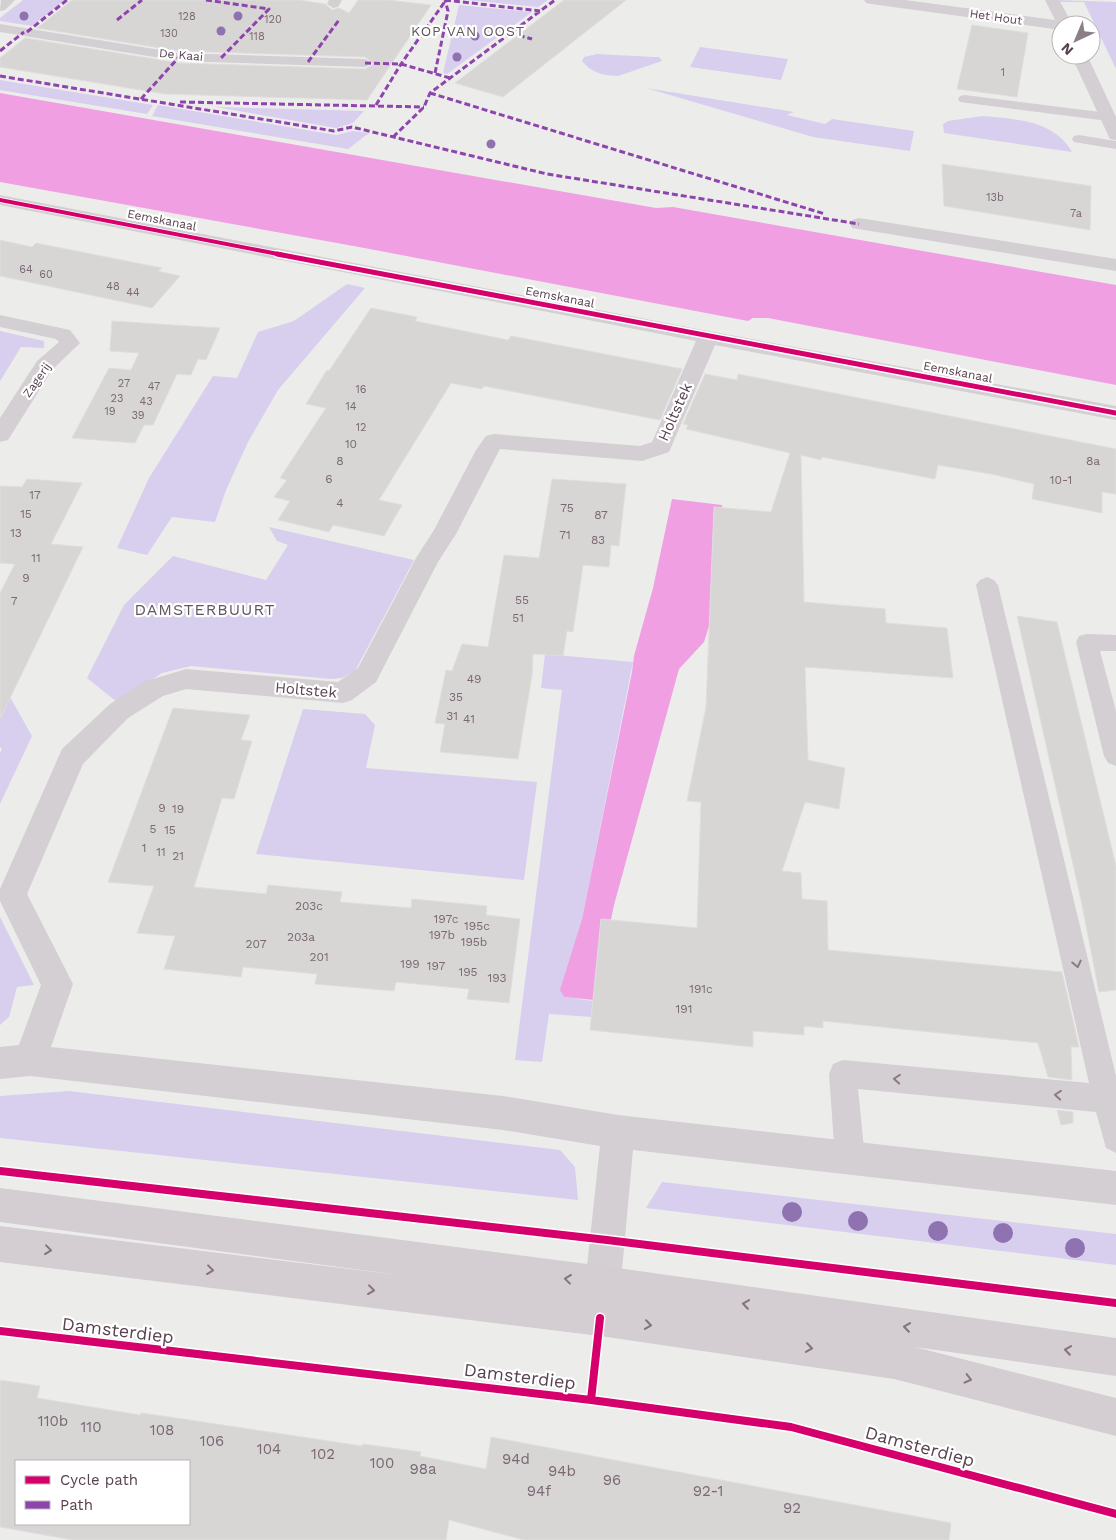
<svg xmlns="http://www.w3.org/2000/svg" width="1116" height="1540" font-family="'Work Sans',sans-serif">
<rect width="100%" height="100%" fill="#ecedeb"/>
<path fill="#d8ceee" d="M23,0H65L32,26L0,21V18Z
M467,0H548L538,7Z
M1057,0L1116,2V69L1084,2H1058Z
M459,5L532,12L447,74L443,73Z
M700,47L788,59L781,80L690,67Z
M597,54L654,57H659L662,61L618,76C605,76 591,73 582,61L584,57Z
M0,80L153,105L147,114L0,90Z
M646,88L794,112L787,115L825,124L832,119L914,131L910,151L813,137Z
M158,105L336,135L353,131L369,133L348,149L152,116Z
M216,107L364,111L353,123L336,128Z
M982,116C1015,119 1054,120 1072,152L944,133L943,124L948,121Z
M347,284L365,288L278,390L248,442L226,490L215,522L172,517L147,555L117,548L149,478L213,376L237,378L258,332L294,321Z
M0,331L44,341V348L21,347L0,381Z
M269,527L414,560L355,671L342,678L331,679L191,666L162,673L117,702L87,678L124,605L173,556L266,580L288,545L277,541Z
M545,654L633,662L582,919L561,990L564,997L593,1001L592,1017L549,1014L542,1062L515,1060L562,690L541,688Z
M0,697H10L32,736L0,804V753L2,749L0,747Z
M303,709L365,714L375,725L366,768L537,782L524,880L256,854Z
M0,917L34,985L17,987L9,1017L0,1025Z
M69,1091L560,1150L575,1167L578,1200L0,1138V1096Z
M662,1182L1116,1234V1265L646,1208Z"/>
<path fill="#f09fe3" d="M0,93L656,208L673,207L1116,285V385L768,318H753L748,321L359,247L0,182Z
M672,499L722,505L720,591L704,642L679,669L614,905L594,1000L564,997L560,990L582,919L632,672L634,656L653,588Z"/>
<path fill="#d8d5d5" stroke="#dfdedd" fill-rule="evenodd" d="M72,0H299L325,4L332,10L339,8L349,13L358,0H387L431,5L367,100L165,94L0,67V58L25,38L179,63L365,69L374,64L365,57L179,51L37,28Z
M564,0H626L503,97L455,83Z
M972,25L1028,33L1017,97L957,89Z
M942,164L1091,186L1090,230L944,206Z
M0,240L32,247L36,243L162,268L158,271L180,276L152,308L0,276Z
M371,308L417,317L415,321L508,340L511,336L682,369L660,420L484,386L482,389L451,383L379,500L402,505L384,536L333,525L329,532L278,520L290,501L274,497L287,480L280,478L326,408L306,404L327,370L329,371Z
M112,321L220,328L206,360L198,359L191,375L177,374L153,425H144L135,443L72,438L109,368L131,370L139,353L110,351Z
M705,374L737,380L738,374L1116,449V494L1102,492V513L1032,499L1034,484L991,474L938,465L935,479L822,457L821,460L801,455L804,602L885,609L886,623L947,628L953,678L805,667L808,760L845,768L839,809L805,802L782,871L801,873L802,899L827,901L828,950L1062,972L1079,1047H1071L1072,1080L1048,1077L1038,1043L823,1021V1028L804,1026V1035L753,1031V1047L590,1030L601,919L697,928L701,802L687,801L706,707L714,507L771,512L790,453L686,429L688,425L683,424Z
M27,479L82,483L51,544L83,547L0,719V593L15,564L0,563V486L22,487Z
M552,479L626,484L619,546L611,545L609,567L583,565L573,632L567,631L563,656L533,654L532,675L518,759L440,752L445,724L435,723L446,670L452,671L462,644L488,647L504,555L539,558Z
M1017,616L1057,622L1116,866V990L1099,992L1081,900Z
M173,708L250,715L241,740L252,741L234,799L222,798L194,887L266,894L268,885L342,892L340,902L411,908L412,899L487,906L486,915L520,919L509,1003L467,999L469,989L396,982L394,991L315,984L317,974L243,967L241,977L164,969L175,936L137,933L154,886L108,882Z
M1057,1110L1073,1112V1123L1061,1125Z
M0,1380L40,1386L37,1398L140,1415L141,1413L170,1417L362,1446L363,1444L421,1452L420,1456L486,1469L491,1437L951,1523L949,1540H524L449,1520L446,1540H73L0,1527ZM16,1461H189V1524H16Z"/>
<g fill="none" stroke-linecap="round" stroke-linejoin="round">
<path fill="#d4cfd2" fill-rule="evenodd" d="M15,0L5,10L0,11L1,0Z
M329,0H342L338,7L333,8L327,4Z
M0,24L179,53L365,59L372,63L365,67L179,61L0,32Z
M965,95L1108,113L1113,114L1115,117L1113,120L1108,121L960,102L958,99L960,96Z
M1079,135L1116,141V149L1074,142L1072,139L1074,136Z
M987,577L994,580L998,585L1116,1076V1153L1106,1148L1096,1112L858,1089L865,1158L860,1168L850,1173L840,1168L835,1158L829,1074L833,1064L843,1060L1089,1083L976,585L980,580Z
M1087,634L1116,635V651H1100L1116,711V766L1108,763L1104,756L1076,642L1079,636Z"/>
<path fill="#d4cfd2" fill-rule="evenodd" d="M864,0H905L1055,20L1045,0H1059L1073,25H1061V30L871,4L866,3Z
M1071,55H1087L1116,117V140L1110,139L1108,135Z
M0,195L708,331L1116,406V420L715,345L669,452L642,461L500,449L456,534L438,562L376,682L352,700L343,703L186,689L163,696L128,718L83,764L27,894L73,984L51,1047L503,1096L618,1115L1116,1171V1205L633,1150L619,1303L614,1316L601,1321L588,1316L583,1303L600,1146L503,1130L30,1076L0,1079V1047L19,1045L41,985L0,901V889L62,749L110,704L146,681L186,669L338,682L358,668L416,558L434,530L476,450L486,436L494,434L640,446L652,442L696,341L0,205Z
M859,218L1116,259V271L852,228L850,224L852,220Z
M0,315L70,330L80,343L52,370L8,440L0,442V418L37,361L59,342L56,339L0,327Z"/>
<path fill="#d4cdd1" fill-rule="evenodd" d="M0,1188L603,1266L1116,1338V1376L915,1347L1116,1398V1436L894,1379L600,1336L0,1262V1226L407,1276L0,1222Z"/>
<path stroke="#8e44ad" stroke-width="3" stroke-dasharray="6 3" stroke-linecap="butt" d="M206,0L269,9L221,58
M445,0L540,11
M117,20L142,0
M27,32L67,0
M510,33L532,39
M0,51L24,32
M308,62L339,20
M365,63L401,64L450,78
M435,73L448,11L445,0
M0,76L334,131L352,127L547,174L859,224
M430,93L825,214
M141,99L179,57
M180,102L424,107
M376,105L401,64L446,0
M393,137L424,107L430,93L555,0"/>
<g stroke="#fff" stroke-width="5.5">
<path id="cycleway-far2" d="M0,200L283,255"/>
</g>
<g stroke="#fff" stroke-width="8">
<path id="cycleway-far1" d="M277,254L1116,413"/>
</g>
<g stroke="#fff" stroke-width="11">
<path id="cycleway" d="M0,1171L607,1240L1116,1303
M0,1331L591,1400L791,1427L1116,1514
M591,1400L600,1318"/>
</g>
<use href="#cycleway-far2" stroke="#d6006c" stroke-width="4"/>
<use href="#cycleway-far1" stroke="#d6006c" stroke-width="5"/>
<use href="#cycleway" stroke="#d6006c" stroke-width="8"/>
</g>
<g fill="#8e73b0">
<circle cx="24" cy="16" r="4.5"/>
<circle cx="238" cy="16" r="4.5"/>
<circle cx="221" cy="31" r="4.5"/>
<circle cx="475" cy="36" r="4.5"/>
<circle cx="457" cy="57" r="4.5"/>
<circle cx="491" cy="144" r="4.5"/>
<circle cx="792" cy="1212" r="10"/>
<circle cx="858" cy="1221" r="10"/>
<circle cx="938" cy="1231" r="10"/>
<circle cx="1003" cy="1233" r="10"/>
<circle cx="1075" cy="1248" r="10"/>
</g>
<defs><path id="oneway-chevron" d="M-2-3.5L2.5 0L-2 3.5" fill="none" stroke-width="1.6" stroke-linecap="round" stroke-linejoin="round" transform="scale(1.25)"/></defs>
<g stroke="#8a7a84">
<use href="#oneway-chevron" transform="translate(1077 964) rotate(77)"/>
<use href="#oneway-chevron" transform="translate(897 1079) rotate(-175)"/>
<use href="#oneway-chevron" transform="translate(1058 1095) rotate(-175)"/>
</g>
<g stroke="#84737d">
<use href="#oneway-chevron" transform="translate(48 1250) rotate(7)"/>
<use href="#oneway-chevron" transform="translate(210 1270) rotate(7)"/>
<use href="#oneway-chevron" transform="translate(568 1279) rotate(-173)"/>
<use href="#oneway-chevron" transform="translate(371 1290) rotate(7)"/>
<use href="#oneway-chevron" transform="translate(746 1304) rotate(-172)"/>
<use href="#oneway-chevron" transform="translate(648 1325) rotate(8)"/>
<use href="#oneway-chevron" transform="translate(907 1327) rotate(-172)"/>
<use href="#oneway-chevron" transform="translate(809 1348) rotate(8)"/>
<use href="#oneway-chevron" transform="translate(1068 1350) rotate(-172)"/>
<use href="#oneway-chevron" transform="translate(968 1379) rotate(14)"/>
</g>
<g text-anchor="middle" dominant-baseline="central" stroke-width="4.5" stroke-linejoin="round" paint-order="stroke">
<g font-size="11" fill="#7a6873">
<text x="187" y="16">128</text>
<text x="273" y="19">120</text>
<text x="169" y="33">130</text>
<text x="257" y="36">118</text>
<text x="1003" y="72">1</text>
<text x="995" y="197">13b</text>
<text x="1076" y="213">7a</text>
<text x="26" y="269">64</text>
<text x="46" y="274">60</text>
<text x="113" y="286">48</text>
<text x="133" y="292">44</text>
<text x="124" y="383">27</text>
<text x="154" y="386">47</text>
<text x="361" y="389">16</text>
<text x="117" y="398">23</text>
<text x="146" y="401">43</text>
<text x="351" y="406">14</text>
<text x="110" y="411">19</text>
<text x="138" y="415">39</text>
<text x="361" y="427">12</text>
</g>
<g font-size="12" fill="#594250" stroke="#fff">
<text transform="translate(996 17) rotate(8)">Het Hout</text>
<text transform="translate(181 55) rotate(5)">De Kaai</text>
<text transform="translate(162 220) rotate(11)">Eemskanaal</text>
<text transform="translate(560 297) rotate(11)">Eemskanaal</text>
<text transform="translate(958 372) rotate(11)">Eemskanaal</text>
<text transform="translate(37 380) rotate(-55)">Zagerij</text>
</g>
<g font-size="12" fill="#7a6873">
<text x="351" y="444">10</text>
<text x="340" y="461">8</text>
<text x="1093" y="461">8a</text>
<text x="329" y="479">6</text>
<text x="1061" y="480">10-1</text>
<text x="35" y="495">17</text>
<text x="340" y="503">4</text>
<text x="567" y="508">75</text>
<text x="26" y="514">15</text>
<text x="601" y="515">87</text>
<text x="16" y="533">13</text>
<text x="565" y="535">71</text>
<text x="598" y="540">83</text>
<text x="36" y="558">11</text>
<text x="26" y="578">9</text>
<text x="522" y="600">55</text>
<text x="14" y="601">7</text>
<text x="518" y="618">51</text>
<text x="474" y="679">49</text>
<text x="456" y="697">35</text>
<text x="452" y="716">31</text>
<text x="469" y="719">41</text>
<text x="162" y="808">9</text>
<text x="178" y="809">19</text>
<text x="153" y="829">5</text>
<text x="170" y="830">15</text>
<text x="144" y="848">1</text>
<text x="161" y="852">11</text>
<text x="178" y="856">21</text>
<text x="309" y="906">203c</text>
<text x="446" y="919">197c</text>
<text x="477" y="926">195c</text>
<text x="442" y="935">197b</text>
<text x="301" y="937">203a</text>
<text x="474" y="942">195b</text>
<text x="256" y="944">207</text>
<text x="319" y="957">201</text>
<text x="410" y="964">199</text>
<text x="436" y="966">197</text>
<text x="468" y="972">195</text>
<text x="497" y="978">193</text>
<text x="701" y="989">191c</text>
<text x="684" y="1009">191</text>
</g>
<g font-size="14" letter-spacing="1" fill="#60575c" stroke="#fff">
<text x="468" y="31">KOP VAN OOST</text>
</g>
<g font-size="15" fill="#594250" stroke="#fff">
<text transform="translate(675 412) rotate(-66)">Holtstek</text>
<text transform="translate(306 690) rotate(5)">Holtstek</text>
</g>
<g font-size="15" fill="#7a6873">
<text x="53" y="1421">110b</text>
<text x="91" y="1427">110</text>
<text x="162" y="1430">108</text>
<text x="212" y="1441">106</text>
<text x="269" y="1449">104</text>
<text x="323" y="1454">102</text>
<text x="516" y="1459">94d</text>
<text x="382" y="1463">100</text>
<text x="423" y="1469">98a</text>
<text x="562" y="1471">94b</text>
<text x="612" y="1480">96</text>
<text x="539" y="1491">94f</text>
<text x="708" y="1491">92-1</text>
<text x="792" y="1508">92</text>
</g>
<g font-size="16" letter-spacing="1" fill="#60575c" stroke="#fff">
<text x="205" y="609">DAMSTERBUURT</text>
</g>
<g font-size="18" fill="#594250" stroke="#fff">
<text transform="translate(118 1330) rotate(7)">Damsterdiep</text>
<text transform="translate(520 1376) rotate(7)">Damsterdiep</text>
<text transform="translate(920 1446) rotate(15)">Damsterdiep</text>
</g>
</g>
<rect x="15" y="1460" width="175" height="65" fill="#ffffff" stroke="#bdb3b9"/>
<rect x="25" y="1476" width="25" height="8" fill="#d6006c" stroke="#bdb3b9"/>
<text x="60" y="1485" font-size="15" fill="#594250">Cycle path</text>
<rect x="25" y="1501" width="25" height="8" fill="#8e44ad" stroke="#bdb3b9"/>
<text x="60" y="1510" font-size="15" fill="#594250">Path</text>
<g transform="translate(1076 40) rotate(224)"><circle r="24" fill="#ffffff" stroke="#bdb3b9"/>
<path d="M0-4L9 19L0 12L-9 19Z" fill="#8c7e86"/>
<text y="-8" font-size="14" font-weight="bold" text-anchor="middle" fill="#594250">N</text>
</g>
</svg>
